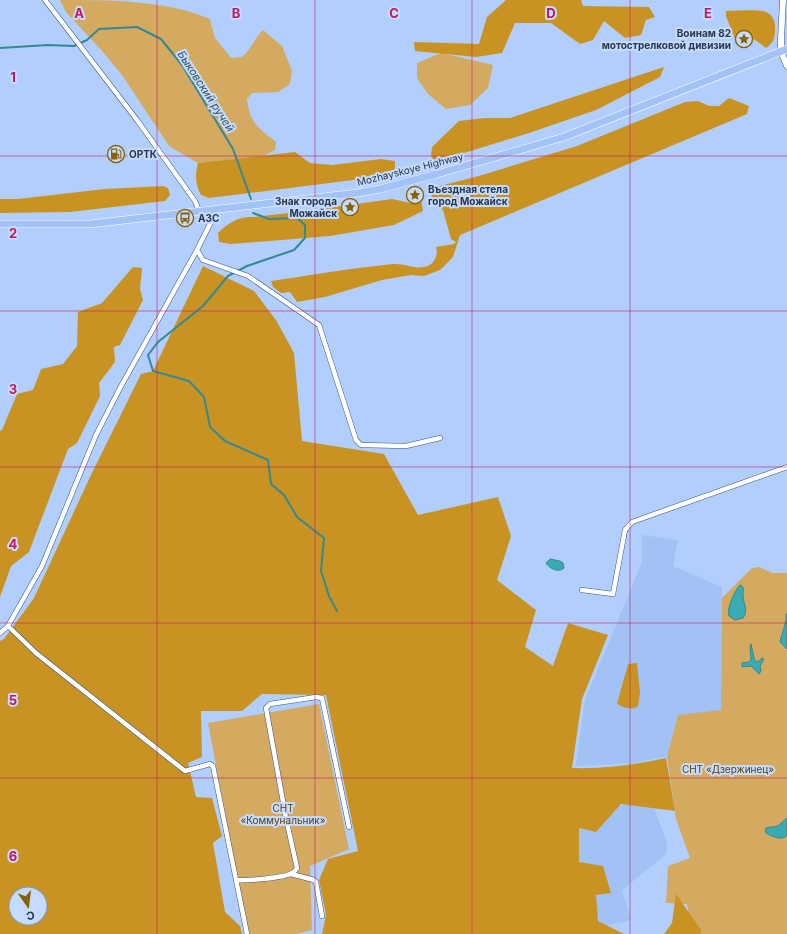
<svg xmlns="http://www.w3.org/2000/svg" width="787" height="934" font-family="Inter,sans-serif">
<rect width="100%" height="100%" fill="#b1cefd"/>
<path fill="#a2c2f6" d="M642,535L678,540L673,566L722,587L721,711L678,715L667,756L635,763L576,766L585,700L642,562Z
M649,795L667,842V847L666,853L663,857L622,890L631,920L601,927L567,826Z"/>
<path fill="#d3aa60" d="M60,0C108,0 167,0 210,19L215,38L231,58L242,57C252,48 254,39 263,30L282,46L292,71L290,84L278,92L252,93L247,99C250,123 258,128 276,142L275,150L263,156L198,163L169,146L122,75L103,52L66,12Z
M441,53L493,65L488,88L470,105L446,109L428,94L417,78V63Z
M759,567L773,573H787V934H693L687,904L666,903L668,866L690,858L676,819L667,756L678,715L721,710L722,598L752,568Z
M319,704L349,849L310,866L312,930L297,934H248L208,723Z"/>
<path fill="#c89323" fill-rule="evenodd" d="M506,0H581L583,6L649,7L655,17L646,20L641,35L625,38L604,21L593,40L580,44L551,23H515L502,53L476,57L415,51L414,42L479,44L487,17Z
M726,11C734,11 761,9 766,12C773,15 776,23 775,30C775,39 773,43 766,48C758,42 750,34 739,36L742,44L740,47L737,44L726,16Z
M664,67L660,77L596,110L529,133L435,162L431,156L432,147L459,121L485,118H510Z
M729,98L749,106L747,114L460,235L453,257L440,270L424,276L411,275L382,280L325,297L297,302L290,292L281,293L273,287L271,281C312,275 352,268 393,264C403,263 415,269 424,267C433,266 439,256 436,247L454,244L456,242L451,239L443,210L431,205L432,188L479,176L577,146L685,102L698,101L709,106H719Z
M295,152L310,163L332,165L381,159L395,161V170L385,176L209,198L201,195C195,184 195,175 198,163Z
M163,186L168,188L170,195L165,201L70,212L0,213V199H18L105,189Z
M418,196L421,200L423,211L394,225L330,236L231,244L219,242L218,233C227,223 240,216 253,217L314,210L392,199L415,204L418,202Z
M203,266L254,291L276,320L294,353L302,441L384,454L418,515L498,497L511,536L497,580L536,610L525,647L553,666L568,623L608,635L582,699L572,768C604,769 635,765 666,758L675,811L621,804L596,832L579,828V862L603,866L611,893L596,895L598,921L624,934H322L326,915L319,880L328,859L358,851L326,695L262,694L242,711H201L202,757L188,763L196,797L212,798L222,836L213,843L225,912L240,926L242,934H0V641L4,639L34,598L90,477L141,374L153,371ZM16,894H40V918H16Z
M133,267L142,268L140,289L143,300L120,345L114,347L115,362L99,383L100,396L77,443L68,449L29,552L11,566L0,597V431L2,430L17,394L33,390L41,369L63,364L77,346L78,312L102,303Z
M637,663L640,693L638,706C632,711 623,707 617,704L628,664Z
M676,894L701,930V934H664L672,923Z"/>
<path fill="#39acb3" stroke="#348994" d="M550,559L560,561L563,563L564,568C558,573 550,569 546,563Z
M740,585L742,586C745,590 743,591 743,595C743,604 749,610 743,618L735,620L729,616C726,609 735,590 740,585Z
M786,614H787V649L780,642C782,632 787,623 786,614Z
M751,644L754,658L756,662L759,661L762,658L764,659L760,666L761,671L759,674L751,666L742,667V663L749,662L751,660L750,647Z
M787,818C787,823 787,832 787,835C783,842 768,835 765,832L766,828L778,826Z"/>
<g fill="none" stroke-linecap="round" stroke-linejoin="round">
<path stroke="#348994" stroke-width="2" d="M0,48L48,45L74,46L87,40L99,29L137,27L161,39L182,65L233,149L251,199
M253,213L269,219L297,218L305,225V238L294,250L247,266L228,276L203,306L158,342L148,355L153,371L189,381L204,397L210,427L225,441L268,460L271,484L284,495L297,517L324,538L321,571L329,596L337,611"/>
<g stroke="#345285" stroke-width="5.5">
<path id="minor" d="M45,0L137,120L195,201L199,211
M197,250L203,260L248,276L319,325L356,440L361,445L406,446L440,438
M582,590L613,594L625,530L632,522L787,467
M8,626L36,653L185,771L210,764L213,766L247,934
M0,633L8,626L42,566L96,435L120,388L197,250L211,222V210
M291,874L314,880L316,882L322,916
M236,880C246,881 284,878 292,873C295,872 295,871 297,868L286,818L266,708L270,704L316,697L322,698L349,827"/>
</g>
<g stroke="#345285" stroke-width="7">
<path id="tertiary" d="M783,0L781,39V51L787,66"/>
</g>
<g stroke="#fff" stroke-width="8">
<path id="primary" d="M0,224H90L358,193L380,189L437,174L564,137L787,49"/>
</g>
<use href="#minor" stroke="#fff" stroke-width="4.5"/>
<use href="#tertiary" stroke="#fff" stroke-width="6"/>
<use href="#primary" stroke="#a3c2f6" stroke-width="7"/>
</g>
<path fill="none" stroke="#c2185b" stroke-width="1" stroke-opacity="0.55" d="M157,0V934M315,0V934M472,0V934M630,0V934M0,156H787M0,311H787M0,467H787M0,623H787M0,778H787"/>
<defs>
<g id="sight-ring" transform="scale(0.9)"><circle r="9.5" fill="#c5dbff" stroke="#896100" stroke-width="1.5"/><path d="M0-6L1.8-2.2L6-1.7L2.9 1.2L3.7 5.4L0 3.3L-3.7 5.4L-2.9 1.2L-6-1.7L-1.8-2.2Z" fill="#896100"/></g>
<g id="fuel-ring" transform="scale(0.9)"><circle r="9.5" fill="#c5dbff" stroke="#896100" stroke-width="1.5"/><path d="M-5.5-6h7V0h2V4h1.3V-2.5L3-4.5l.8-.8L6-3V5H2.5V1h-1V6h-7ZM-4.2-4.7v3.2H.2V-4.7Z" fill="#896100"/></g>
<g id="bus-ring" transform="scale(0.9)"><circle r="9.5" fill="#c5dbff" stroke="#896100" stroke-width="1.5"/><path d="M-5-6H5V4H4V6H2V4H-2V6H-4V4H-5ZM-3.5-4V0h7V-4ZM-3.5 1.2v1.5H-2V1.2ZM2 1.2v1.5H3.5V1.2Z" fill="#896100"/></g>
</defs>
<g fill-rule="evenodd">
<use href="#sight-ring" x="744" y="39"/>
<use href="#fuel-ring" x="116" y="154"/>
<use href="#sight-ring" x="415" y="195"/>
<use href="#sight-ring" x="350" y="207"/>
<use href="#bus-ring" x="185" y="218"/>
</g>
<g text-anchor="middle" dominant-baseline="central" stroke-width="4" stroke-linejoin="round" paint-order="stroke">
<g font-size="10" font-weight="bold" fill="#28364d" stroke="#c5dbff" text-anchor="start">
<text x="731" y="33" text-anchor="end">Воинам 82<tspan x="731" dy="12">мотострелковой дивизии</tspan></text>
<text x="129" y="154">ОРТК</text>
<text x="428" y="189">Въездная стела<tspan x="428" dy="12">город Можайск</tspan></text>
<text x="337" y="201" text-anchor="end">Знак города<tspan x="337" dy="12">Можайск</tspan></text>
<text x="198" y="218">АЗС</text>
</g>
<g font-size="10" fill="#28364d" stroke="#c5dbff">
<text transform="translate(410 169) rotate(-14)">Mozhayskoye Highway</text>
</g>
<g font-size="10" fill="#583d00" stroke="#c5dbff">
<text x="728" y="769">СНТ «Дзержинец»</text>
<text x="283" y="808">СНТ<tspan x="283" dy="12">«Коммунальник»</tspan></text>
</g>
<g font-size="11" font-style="italic" fill="#325456" stroke="#c5dbff">
<text transform="translate(206 91) rotate(57)">Быковский ручей</text>
</g>
</g>
<g font-size="13" text-anchor="middle" font-weight="bold" fill="#c2185b" stroke="#c5dbff" stroke-width="4" stroke-linejoin="round" paint-order="stroke">
<text x="79" y="18">A</text>
<text x="236" y="18">B</text>
<text x="394" y="18">C</text>
<text x="551" y="18">D</text>
<text x="708" y="18">E</text>
<text x="13" y="82">1</text>
<text x="13" y="238">2</text>
<text x="13" y="394">3</text>
<text x="13" y="549">4</text>
<text x="13" y="705">5</text>
<text x="13" y="861">6</text>
</g>
<g transform="translate(28 906) rotate(166)"><circle r="19" fill="#c5dbff" stroke="#8699b8"/>
<path d="M0-3L7 15L0 10L-7 15Z" fill="#896100"/>
<text y="-6" font-size="11" font-weight="bold" text-anchor="middle" fill="#28364d">С</text>
</g>
</svg>
